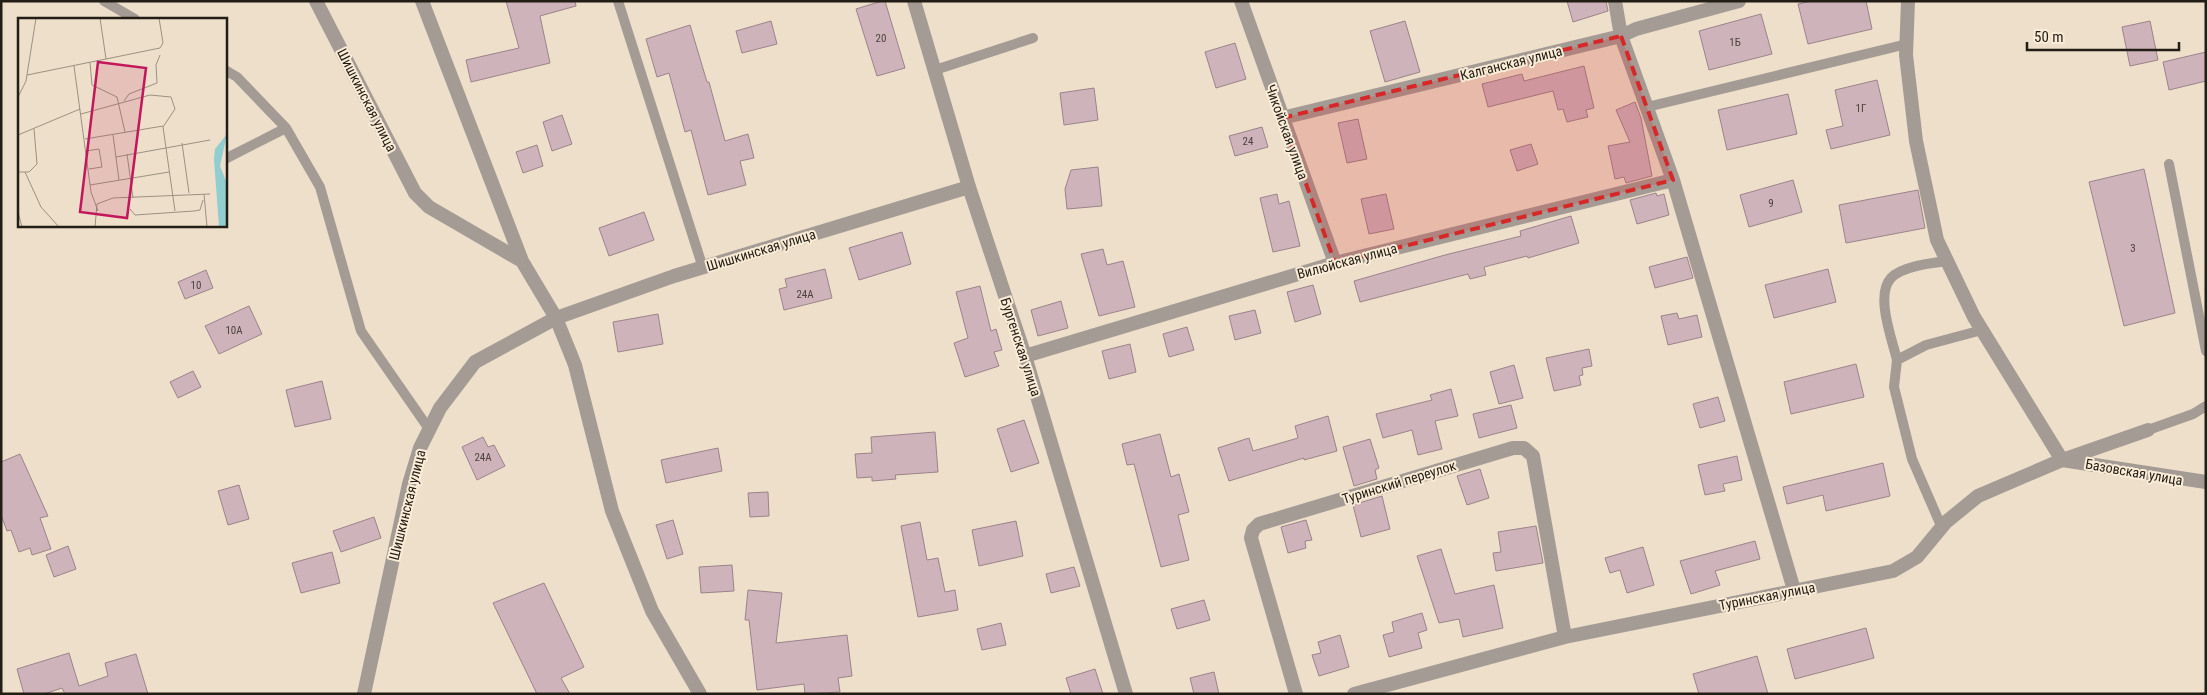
<svg xmlns="http://www.w3.org/2000/svg" width="2207" height="695" font-family="'Roboto Condensed',sans-serif">
<rect width="100%" height="100%" fill="#eddfca"/>
<path fill="#ceb3bb" stroke="#9c838a" d="M506,1H575L576,6L540,16L550,63L471,82L466,60L519,48Z
M882,1H885L905,68L877,76L856,9Z
M1567,1H1606L1608,11L1573,22Z
M1811,1H1866L1872,29L1808,44L1798,4Z
M1761,14L1772,54L1709,70L1699,31Z
M771,21L777,44L742,53L736,31Z
M1405,21L1420,72L1385,82L1370,31Z
M2150,21L2158,60L2130,66L2122,27Z
M690,25L707,82H709L725,141L748,134L754,158L740,161L746,185L708,195L691,130L685,132L669,73L657,77L646,39Z
M1235,43L1246,79L1216,88L1205,52Z
M2206,52V81L2169,90L2163,62Z
M1584,66L1594,108L1586,110L1588,117L1567,122L1563,109L1558,110L1553,91L1488,107L1482,84L1522,74L1524,81Z
M1877,80L1890,135L1831,149L1826,130L1843,126L1835,90Z
M1094,88L1098,120L1064,125L1060,93Z
M1788,94L1797,134L1727,150L1718,110Z
M1635,102L1641,118L1652,176L1626,183L1624,177L1615,179L1608,146L1630,142L1616,110Z
M562,115L572,144L552,151L543,122Z
M1358,119L1367,159L1347,163L1338,123Z
M1262,127L1268,147L1235,156L1229,136Z
M1531,144L1538,164L1517,171L1510,150Z
M537,145L543,166L523,173L516,152Z
M1098,167L1102,206L1067,209L1065,189L1071,170Z
M2144,169L2175,313L2124,326L2089,182Z
M1793,180L1802,212L1749,227L1740,195Z
M1918,190L1925,228L1846,243L1839,205Z
M1656,193L1657,196L1664,194L1669,215L1637,224L1630,200Z
M1277,194L1279,204L1289,201L1300,246L1273,252L1260,198Z
M1386,194L1394,229L1369,234L1361,199Z
M644,212L654,240L609,256L599,228Z
M1571,216L1579,243L1528,258L1527,256L1484,267L1486,275L1470,279L1468,274L1360,302L1354,281L1445,255L1521,236L1520,231Z
M902,232L911,264L859,280L849,248Z
M1103,249L1107,265L1123,261L1135,307L1099,316L1081,254Z
M1687,257L1693,278L1655,288L1649,267Z
M825,269L832,298L784,310L779,289L787,287L785,279Z
M1828,269L1836,302L1774,318L1765,285Z
M206,270L213,288L185,299L178,282Z
M1313,285L1321,314L1295,322L1287,292Z
M980,286L991,331L996,329L1002,350L994,352L999,366L965,377L954,343L968,338L956,292Z
M1061,301L1068,328L1038,336L1031,310Z
M249,306L262,334L219,354L205,326Z
M1255,310L1261,333L1235,340L1229,316Z
M1677,313L1679,319L1697,315L1702,337L1668,345L1661,316Z
M658,314L663,344L618,352L613,322Z
M1187,327L1194,350L1169,357L1163,334Z
M1130,344L1136,372L1109,379L1102,351Z
M1589,349L1592,366L1582,368L1583,375L1579,376L1581,385L1554,391L1546,358Z
M1856,364L1864,397L1791,414L1784,382Z
M1514,365L1523,398L1499,404L1490,372Z
M193,371L201,387L178,398L170,382Z
M322,381L331,419L295,427L286,390Z
M1451,389L1458,416L1435,421L1442,449L1418,455L1412,430L1383,438L1376,414L1432,400L1430,395Z
M1718,397L1725,421L1700,428L1693,404Z
M1511,405L1517,428L1479,438L1473,414Z
M1328,416L1337,451L1304,460V458L1229,481L1218,448L1249,438L1253,451L1298,438L1295,426Z
M1024,420L1039,463L1011,472L997,429Z
M935,432L938,472L895,475L896,479L872,481V477L857,478L855,454L872,453L871,437Z
M1160,434L1171,477L1179,474L1189,512L1178,515L1189,560L1161,567L1134,464L1127,465L1122,444Z
M483,437L488,447L494,445L505,466L477,480L462,447Z
M1370,439L1379,468L1375,470L1377,479L1354,486L1343,447Z
M718,448L722,471L666,483L661,460Z
M20,454L48,516L40,518L51,549L32,555L30,548L19,552L11,530L7,531L1,515V462Z
M1737,456L1742,480L1723,484L1725,491L1705,495L1698,465Z
M1883,463L1890,496L1826,511L1823,495L1787,504L1783,487Z
M1480,469L1489,498L1467,505L1457,476Z
M239,485L249,519L228,525L218,491Z
M768,492L769,516L750,517L748,493Z
M1382,496L1390,529L1361,537L1353,505Z
M374,517L381,538L341,552L333,531Z
M673,520L683,554L667,559L656,525Z
M1306,520L1312,540L1305,541L1306,548L1288,553L1281,527Z
M1016,521L1023,556L979,566L972,530Z
M920,522L927,560L938,558L945,592L955,590L958,610L918,617L901,526Z
M1536,526L1543,563L1496,571L1493,553L1501,552L1498,532Z
M1755,541L1760,559L1715,571L1720,585L1691,594L1680,561Z
M68,546L76,569L54,577L46,555Z
M1643,547L1654,585L1627,593L1620,570L1610,573L1605,558Z
M1441,549L1455,594L1494,585L1503,628L1463,637L1459,619L1439,623L1417,556Z
M332,552L340,583L301,593L292,563Z
M732,565L734,591L701,593L699,567Z
M1074,567L1080,586L1051,593L1046,574Z
M544,583L584,667L561,678L570,694H537L493,603Z
M748,590L782,593L776,643L847,635L852,676L838,678L840,692L805,694L804,684L757,690L749,620H745Z
M1204,600L1210,620L1177,629L1171,609Z
M1422,613L1427,630L1418,633L1422,648L1389,657L1383,635L1394,632L1392,622Z
M1001,623L1006,645L982,650L977,629Z
M1866,628L1874,658L1795,679L1787,649Z
M1340,635L1349,667L1319,676L1312,655L1321,653L1318,642Z
M69,653L79,686L108,676L105,663L136,654L148,694H65L62,688L44,694H24L17,669Z
M1757,656L1768,694H1699L1693,674Z
M1095,669L1103,694H1071L1066,678Z
M1214,672L1219,694H1194L1190,678Z"/>
<g fill="none" stroke-linecap="round" stroke-linejoin="round">
<path stroke="#a59b95" stroke-width="10" d="M104,1L135,19
M618,1L703,268
M225,70L237,77L286,128L320,187L361,331L429,429
M935,70L1033,38
M1647,107L1907,44
M225,159L286,128
M2169,164L2206,351
M1897,360C1892,339 1875,295 1891,278C1902,266 1932,263 1947,261
M2148,430L2193,414L2206,406
M1942,528L1912,459L1894,387L1897,360L1926,345L1982,330"/>
<path stroke="#a59b95" stroke-width="14" d="M316,1L415,193L429,207L522,261
M422,1L522,261L556,318L575,365L612,511L652,611L700,694
M914,1L969,187L1025,356L1126,694
M1241,1L1335,263
M1615,1L1621,36L1673,180L1794,590
M1908,1L1906,55L1916,141L1937,240L1974,317L2062,460L2206,482
M1282,118L1621,36L1636,29L1739,1
M1025,356L1335,263L1673,180
M364,694L409,484L420,448L440,408L475,362L556,318L674,276L969,187
M1296,694L1251,538L1253,530L1259,524L1513,448H1524L1533,456L1565,637
M1354,694L1565,637L1893,571L1917,557L1946,522L1978,496L2062,460L2148,430"/>
</g>
<path fill="#d62828" fill-opacity="0.2" stroke="#d62828" stroke-width="4" stroke-dasharray="10 6" stroke-linejoin="round" d="M1621,36L1673,180L1335,263L1282,118Z"/>
<g text-anchor="middle" dominant-baseline="central" stroke-width="4" stroke-linejoin="round" paint-order="stroke">
<g font-size="11" fill="#4d423e">
<text x="881" y="38">20</text>
<text x="1735" y="42">1Б</text>
<text x="1861" y="108">1Г</text>
<text x="1248" y="141">24</text>
<text x="1771" y="203">9</text>
<text x="2133" y="248">3</text>
<text x="196" y="285">10</text>
<text x="805" y="294">24А</text>
<text x="234" y="330">10А</text>
<text x="483" y="457">24А</text>
</g>
<g font-size="14" fill="#221d15" stroke="#faecd7">
<text transform="translate(1511 63) rotate(-14)">Калганская улица</text>
<text transform="translate(367 100) rotate(63)">Шишкинская улица</text>
<text transform="translate(1287 132) rotate(70)">Чикойская улица</text>
<text transform="translate(761 250) rotate(-17)">Шишкинская улица</text>
<text transform="translate(1347 261) rotate(-15)">Вилюйская улица</text>
<text transform="translate(1021 347) rotate(72)">Бургенская улица</text>
<text transform="translate(2134 472) rotate(10)">Базовская улица</text>
<text transform="translate(1399 482) rotate(-17)">Туринский переулок</text>
<text transform="translate(407 505) rotate(-76)">Шишкинская улица</text>
<text transform="translate(1767 596) rotate(-11)">Туринская улица</text>
</g>
</g>
<g transform="translate(18 18)">
<rect width="209" height="209" fill="#eddfca"/>
<path d="M209,116L202,148L208,163L209,209H201L196,141L197,131Z" fill="#92cecf"/>
<path fill="none" stroke="#9c9182" stroke-width="1" d="M82,0L88,41M72,45L74,67L99,79L107,114M56,48L73,174L80,193M9,57L142,30L145,25L141,0M0,79L8,63L18,0M106,83L111,76L139,65L138,47L142,37M63,96L132,77L153,79L157,91L145,109L157,193M0,117L62,91M95,117L101,162M67,121L145,108M164,125L171,175M68,133L81,131L84,149L71,151M109,136L115,180M98,139L192,122M0,154H11L19,146L16,111M7,154L23,189L41,209M72,167L151,154M186,176L189,209M112,191L117,197L176,193L182,192L185,182M0,194L4,209M77,209L79,186L95,180L192,176"/>
<path fill="#c2185b" fill-opacity="0.15" stroke="#c2185b" stroke-width="2.5" d="M80,44L128,50L109,200L62,194Z"/>
<rect width="209" height="209" fill="none" stroke="#221d15" stroke-width="2.5"/>
</g>
<rect width="2207" height="695" fill="none" stroke="#221d15" stroke-width="5"/>
<path d="M2027 42v8h152v-8" fill="none" stroke="#221d15" stroke-width="2.5"/>
<text x="2034" y="42" font-size="15" fill="#221d15" stroke="#faecd7" stroke-width="4" paint-order="stroke">50 m</text>
</svg>
